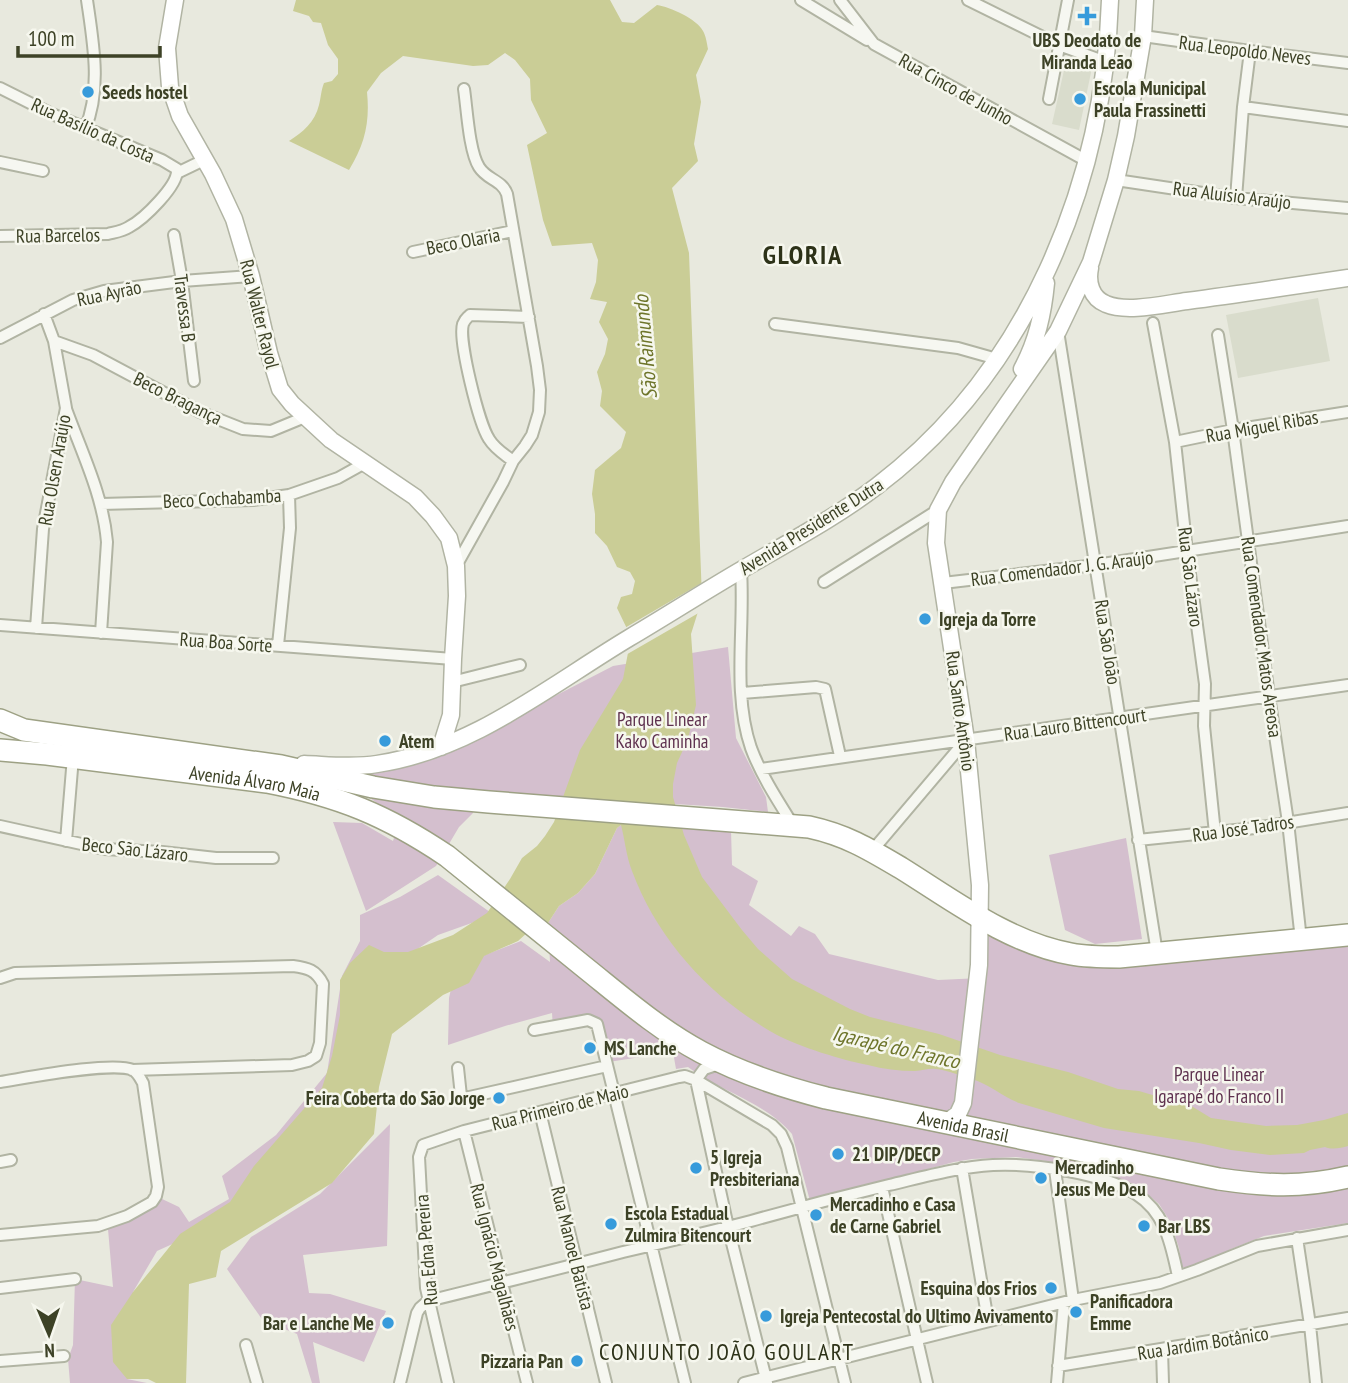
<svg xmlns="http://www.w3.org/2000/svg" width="1348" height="1383" font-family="'PT Sans Narrow',sans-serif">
<rect width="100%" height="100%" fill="#e8e9de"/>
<path fill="#d9dccc" d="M1067,57L1093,63L1079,130L1052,124Z
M1318,298L1330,361L1238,378L1226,315Z"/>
<path fill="#d4bfce" d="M728,647L736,738L766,797L768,812L723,807L481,792L473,813L459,827L436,866L366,911L333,822L362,823L393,841L400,819L357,789L364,776L433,759L613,666Z
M622,824L731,830L732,865L758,881L749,905L791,936L799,926L815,934L829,954L938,980L981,978L985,926L1041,954L1348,942V1223L1264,1236L1231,1249L1216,1258L1189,1268L1182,1267L1179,1248L1171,1223L1159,1204L1137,1185L1094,1172L1046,1161L1016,1157L972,1159L954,1162L810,1201L792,1134C767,1103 719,1091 688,1067L676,1069L673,1052L602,1063L593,1021L553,1028L552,1013L505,1026L448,1045L449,998L455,971L472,960L521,941L550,962L548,923L559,906L578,893L595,874L617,828Z
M1126,838L1142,939L1095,944L1065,930L1049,855Z
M438,875L494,915L438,935L378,976L361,1082L232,1217L157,1251L133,1292L127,1379L147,1383H70L68,1359L73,1345L75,1279L113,1287L108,1229L160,1198L179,1207L189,1222L229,1199L222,1176L276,1135L327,1073L342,976L360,941V915L400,897Z
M390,1124L387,1246L303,1255L309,1293L330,1294L386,1311L364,1362L313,1342L320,1383H312L297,1334L277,1326L266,1325L227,1269L251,1237L320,1194Z"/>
<path fill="#cacd96" d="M296,0H610L622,22L634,23L657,5C670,7 697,19 703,31C706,36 707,44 708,49L696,75L701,102L694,144L698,161L672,188L689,253L702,599L691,634L696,705L688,739L677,763L673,784V797L684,835L702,877L742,930L758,949L792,979L850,1009L870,1017L939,1034L1000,1055L1068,1072L1118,1089L1139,1091L1193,1107L1211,1118L1266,1126L1297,1125L1324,1120L1348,1113V1146C1341,1148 1332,1150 1325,1147L1310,1150L1304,1153L1270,1155L1231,1150L1199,1143L1104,1128L1019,1103C1003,1097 989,1084 972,1079C962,1076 946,1070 936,1069C929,1068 922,1071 915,1071C899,1071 883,1069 868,1065C842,1060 800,1047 777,1035C712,999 658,941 632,871C626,856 625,840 621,825L617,828L595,874L578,893L559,906L548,923L528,932L518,941L484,956L469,983L443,995L392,1034L379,1087L374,1134L332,1183L221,1251L216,1277L189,1284L186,1383H156L148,1379H127L113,1362L111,1325L133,1292L180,1234L230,1202L254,1166L322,1088L332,1056L340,1015V980L350,963L369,945L384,952H408L453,935L487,913L510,879L522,858L537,846L545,836L554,822L580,750L623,679L631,637L617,608L621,597L632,594L635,581L630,572L617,567L607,546L595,533V514L592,494L595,470L621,448L626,432L600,406L602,391L597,372L605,354L608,339L599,322L607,302L590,299L596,282L598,260L592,243L552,246L543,220L527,145L547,133L531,100L530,79L515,60L505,53L488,65L473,66L403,56L381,73L367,92C370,122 365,144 349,170L289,141C303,132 315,122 319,105C321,98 321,90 324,83L332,81L338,74V59L328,45L321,23L313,22L309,16L293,11Z"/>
<path fill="#e8e9de" d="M705,581V599L702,611L624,656L627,638L623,629Z"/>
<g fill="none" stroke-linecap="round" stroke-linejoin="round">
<g stroke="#b1b4a3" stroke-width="14">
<path id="street" d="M801,0L867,40
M840,0L874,44L1087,161
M968,0L1059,45L1106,62
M1143,36L1250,51L1348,63
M0,88L52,114L162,160L177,169C179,185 144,219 129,227C123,231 116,232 108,234L0,236
M1049,99L1068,0
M1243,107L1348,121
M85,129C102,89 93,42 87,0
M0,162L43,171
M177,173L204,160
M1116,180L1236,198L1348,208
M1236,198L1243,107L1250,51
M174,235L182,281L194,381
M413,252L513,231
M1153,323L1175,442L1187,552L1205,684L1204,726L1215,833
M775,324L958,348L997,359
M1058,331L1157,953
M1218,335L1233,430L1269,696L1288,822L1301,940
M0,338L73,300L104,291L182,281L251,276
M54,341L93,355L200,412L243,429L271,431L305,417
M66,409C82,453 103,495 107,542L101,633
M1175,442L1233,430L1348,412
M513,461C504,454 495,449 489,439C479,424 458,340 463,324C465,319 466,319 470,315L529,317
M101,504L253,500L289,495L338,478L365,463
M456,566L503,482L513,461L525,446L532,435L539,412L540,390L537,366L507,194C502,180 487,180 479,167C469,151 467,109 464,89
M741,570C745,629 732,692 751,748C761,775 778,801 793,825
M824,582L938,510
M943,583L1096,565L1348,526
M0,625L453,659
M36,628L43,529L66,408L54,341L44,314
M278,645L290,528L289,495
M452,682L520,665
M742,693L816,687L825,689L840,756
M761,769L1348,685
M0,826L104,849L162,852L216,858H273
M1138,840L1255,828L1348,813
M66,841L73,757
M872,851L966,740
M0,978L15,973L293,966C308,968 316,970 323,984L320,1043L316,1056L308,1061L292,1065L132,1070
M534,1030L588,1020L597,1024L685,1383
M458,1068L461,1096L465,1098L607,1066
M696,1080L772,1125L781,1134L787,1147L845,1383
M696,1080L728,1227L767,1383
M0,1082C26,1078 112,1061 133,1070C138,1073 140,1078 143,1083L158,1187L156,1196L152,1202L127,1216L98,1226L0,1235
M540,1112L606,1383
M464,1131L527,1383
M0,1162L11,1160
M962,1168L988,1321
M1055,1170L1073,1300
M882,1187L927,1383
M1297,1238L1310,1325L1316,1383
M0,1288L75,1279
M246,1345L257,1383
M1162,1350L1163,1383
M0,1361L64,1356
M1058,1366L1348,1318
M400,1383L417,1313L420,1308L428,1301C493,1285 558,1269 623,1252C666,1242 709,1232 751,1221C797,1208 843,1196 889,1185C923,1177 958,1167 993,1165C1032,1163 1103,1173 1136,1194C1166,1213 1171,1245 1178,1276
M448,1383L426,1288L419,1157L423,1145L464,1131L679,1077L685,1076L696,1080L704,1069L719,1064
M744,1383L1073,1300L1160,1283L1197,1270L1257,1246L1348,1230
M1057,1383L1064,1303"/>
</g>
<g stroke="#b1b4a3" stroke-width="19">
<path id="secondary" d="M175,0L167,48L170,87L180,116L213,174L234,219L251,276L269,353L280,389L292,404L331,440L415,497L433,516L449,538L456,566L457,596L453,659L451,715L441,747
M1090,268C1087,282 1091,298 1106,304C1127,313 1164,304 1187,301C1240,294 1294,286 1348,278
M1022,369C1037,341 1043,314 1046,283
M304,764C329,765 353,768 377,764C472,750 549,686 629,638C668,615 705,591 743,569C789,542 835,518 877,486C1027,372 1104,185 1110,0
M946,1123L958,1114L963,1103L979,965L980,885L966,740L936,543L938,510L953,482L1058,331L1091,262L1116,180L1126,136L1143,36L1145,0"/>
</g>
<g stroke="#9da184" stroke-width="24">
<g id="highway">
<path d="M0,720L24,730L281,766L373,787L434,797L489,802L809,827C846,835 869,849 901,868C954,901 1009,943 1071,954C1087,957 1103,957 1119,957L1348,935"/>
<path id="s1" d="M0,750L47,754L267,782C339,796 386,815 447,856C494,894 541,932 588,970C624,999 660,1030 701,1052C740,1073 783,1087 826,1098L1219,1179C1267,1186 1301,1188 1348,1177"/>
</g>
</g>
<use href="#street" stroke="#f6f7f1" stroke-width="10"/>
<use href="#secondary" stroke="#fff" stroke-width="16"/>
<use href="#highway" stroke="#fff" stroke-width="21"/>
</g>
<g fill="#379bdb" stroke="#f6f7ee" stroke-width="2.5">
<path d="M1083.5 5.5h7v7h7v7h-7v7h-7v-7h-7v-7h7z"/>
<circle cx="88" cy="92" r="7"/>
<circle cx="1080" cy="99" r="7"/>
<circle cx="925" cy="619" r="7"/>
<circle cx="385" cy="741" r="7"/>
<circle cx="590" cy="1048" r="7"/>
<circle cx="499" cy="1098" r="7"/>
<circle cx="838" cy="1154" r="7"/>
<circle cx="696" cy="1168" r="7"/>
<circle cx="1041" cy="1178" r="7"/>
<circle cx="816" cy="1215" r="7"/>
<circle cx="611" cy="1224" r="7"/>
<circle cx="1144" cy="1226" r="7"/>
<circle cx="1051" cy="1288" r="7"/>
<circle cx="1076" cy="1312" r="7"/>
<circle cx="766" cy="1316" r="7"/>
<circle cx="388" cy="1323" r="7"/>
<circle cx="577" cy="1361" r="7"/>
</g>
<g text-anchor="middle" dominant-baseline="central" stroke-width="5" stroke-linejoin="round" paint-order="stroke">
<g font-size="19" font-weight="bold" fill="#3d4226" stroke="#f6f7ee" text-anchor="start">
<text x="1087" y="40" text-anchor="middle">UBS Deodato de<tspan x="1087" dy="22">Miranda Leão</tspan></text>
<text x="1094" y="88">Escola Municipal<tspan x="1094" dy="22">Paula Frassinetti</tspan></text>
<text x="102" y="92">Seeds hostel</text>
<text x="939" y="619">Igreja da Torre</text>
<text x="399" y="741">Atem</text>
<text x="604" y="1048">MS Lanche</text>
<text x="485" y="1098" text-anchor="end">Feira Coberta do São Jorge</text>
<text x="852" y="1154">21 DIP/DECP</text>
<text x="710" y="1157">5 Igreja<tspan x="710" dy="22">Presbiteriana</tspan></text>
<text x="1055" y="1167">Mercadinho<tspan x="1055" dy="22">Jesus Me Deu</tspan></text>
<text x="830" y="1204">Mercadinho e Casa<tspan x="830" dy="22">de Carne Gabriel</tspan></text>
<text x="625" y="1213">Escola Estadual<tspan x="625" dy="22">Zulmira Bitencourt</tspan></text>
<text x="1158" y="1226">Bar LBS</text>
<text x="1037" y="1288" text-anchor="end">Esquina dos Frios</text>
<text x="1090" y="1301">Panificadora<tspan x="1090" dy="22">Emme</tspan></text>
<text x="780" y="1316">Igreja Pentecostal do Ultimo Avivamento</text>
<text x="374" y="1323" text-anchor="end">Bar e Lanche Me</text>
<text x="563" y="1361" text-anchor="end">Pizzaria Pan</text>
</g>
<g font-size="19" fill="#3d4226" stroke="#f6f7ee">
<text transform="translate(1245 50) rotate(7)">Rua Leopoldo Neves</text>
<text transform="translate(956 89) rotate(29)">Rua Cinco de Junho</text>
<text transform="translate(93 130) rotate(24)">Rua Basílio da Costa</text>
<text transform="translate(1232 195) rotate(7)">Rua Aluísio Araújo</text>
<text transform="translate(58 235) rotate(-1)">Rua Barcelos</text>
<text transform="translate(463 241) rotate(-11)">Beco Olaria</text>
<text transform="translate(109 293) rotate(-12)">Rua Ayrão</text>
<text transform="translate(185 308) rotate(83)">Travessa B</text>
<text transform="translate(260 314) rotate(76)">Rua Walter Rayol</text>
<text transform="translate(178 398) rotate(26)">Beco Bragança</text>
<text transform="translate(1262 426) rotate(-10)">Rua Miguel Ribas</text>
<text transform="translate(54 470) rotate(-80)">Rua Olsen Araújo</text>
<text transform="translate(222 498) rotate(-3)">Beco Cochabamba</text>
<text transform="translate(811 526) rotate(-32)">Avenida Presidente Dutra</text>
<text transform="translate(1062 568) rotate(-7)">Rua Comendador J. G. Araújo</text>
<text transform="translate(1191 577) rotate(83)">Rua São Lázaro</text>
<text transform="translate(1262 637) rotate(82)">Rua Comendador Matos Areosa</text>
<text transform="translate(226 642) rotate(4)">Rua Boa Sorte</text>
<text transform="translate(1108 642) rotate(81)">Rua São João</text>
<text transform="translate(961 711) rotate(82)">Rua Santo Antônio</text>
<text transform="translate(1075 724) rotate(-8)">Rua Lauro Bittencourt</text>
<text stroke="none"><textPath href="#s1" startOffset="257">Avenida Álvaro Maia</textPath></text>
<text transform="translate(1243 828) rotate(-8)">Rua José Tadros</text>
<text transform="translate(135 849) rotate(6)">Beco São Lázaro</text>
<text transform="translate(560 1107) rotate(-14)">Rua Primeiro de Maio</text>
<text stroke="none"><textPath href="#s1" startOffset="1060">Avenida Brasil</textPath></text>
<text transform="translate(573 1248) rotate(76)">Rua Manoel Batista</text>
<text transform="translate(426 1250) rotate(-95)">Rua Edna Pereira</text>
<text transform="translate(495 1257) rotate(76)">Rua Ignácio Magalhães</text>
<text transform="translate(1203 1343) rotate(-9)">Rua Jardim Botânico</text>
</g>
<g font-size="19" fill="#5f324f" stroke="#f6f7ee">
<text x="662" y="719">Parque Linear<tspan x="662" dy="22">Kako Caminha</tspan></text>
<text x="1219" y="1074">Parque Linear<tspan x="1219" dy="22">Igarapé do Franco II</tspan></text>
</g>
<g font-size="21" font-style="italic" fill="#6e752b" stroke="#f6f7ee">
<text transform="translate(645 347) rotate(-95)">São Raimundo</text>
<text transform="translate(896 1047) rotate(13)">Igarapé do Franco</text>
</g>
<g font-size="23" letter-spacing="2" fill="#2d3218" stroke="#f6f7ee">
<text x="727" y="1351">CONJUNTO JOÃO GOULART</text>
</g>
<g font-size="26" font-weight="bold" letter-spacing="2" fill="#2d3218" stroke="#f6f7ee">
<text x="803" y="254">GLORIA</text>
</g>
</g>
<g transform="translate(49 1334) rotate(178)" stroke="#f6f7ee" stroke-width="5" paint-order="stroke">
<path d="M0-5L12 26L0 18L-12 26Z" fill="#3d4226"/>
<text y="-10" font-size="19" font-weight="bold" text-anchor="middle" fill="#3d4226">N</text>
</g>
<path d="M18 46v10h142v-10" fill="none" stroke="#3d4226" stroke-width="3.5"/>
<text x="28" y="46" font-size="21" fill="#3d4226" stroke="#f6f7ee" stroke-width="5" paint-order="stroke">100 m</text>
</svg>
